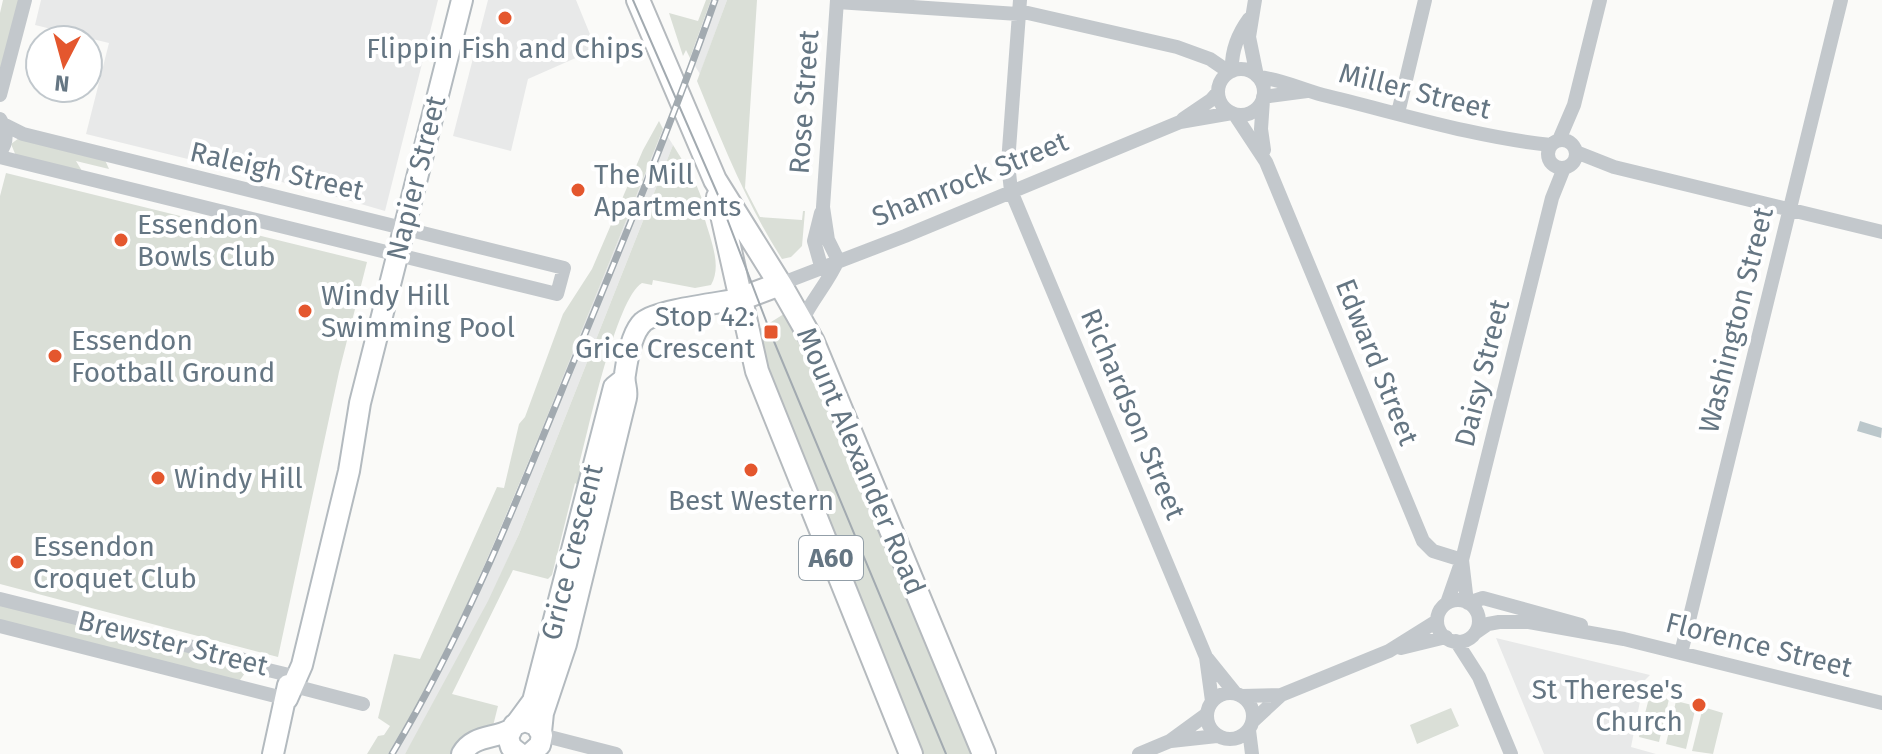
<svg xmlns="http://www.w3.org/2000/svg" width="1882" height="754" font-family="'Fira Sans',sans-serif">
<rect width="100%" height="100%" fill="#fafaf8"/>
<path fill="#e8e9e9" d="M41,0H438L385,211L306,188L86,134L109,43L35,25Z
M488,0H576L596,49L528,79L511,151L453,136Z
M711,0H727L700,74L690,58Z
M663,129L673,145L519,534L489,601L423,724L405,754H388L423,693L492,551Z
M1496,638L1650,675L1644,681L1631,747L1656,754H1544Z"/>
<path fill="#dadfd7" d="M3,0H20L0,80V13Z
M706,0H711L690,58L686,50L683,56L669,13L698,21Z
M727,0H757L745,188L760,217L802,220L803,211H805L802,246L791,257L782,259C746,203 722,142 697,81Z
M659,121L663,129C623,229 582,329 542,429C496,539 451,652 388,754H367L378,736L384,735L390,726L378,718L394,654L420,659L497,487L504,488L519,424L525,417L563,314L592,269L643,150Z
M19,138L105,160L109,169L76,161L82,171L16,156L11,144Z
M673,145L694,179L708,214L704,216C709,236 723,265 711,285L695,288L653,280L652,285L642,283C616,298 588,432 579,465L588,472L584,490L575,483L552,575L548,579L513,570L452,694L498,706L492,730L455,754H405L488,601L519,534Z
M6,173L367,262L339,372L278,657L0,584V196Z
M787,312L792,319L977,754H920L772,384L757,331Z
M0,604L240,665L245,673L240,680H235L0,622Z
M1650,694L1669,699L1659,742L1639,737Z
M1676,701L1696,706L1686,749L1666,744Z
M1703,707L1723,713L1713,754L1692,751Z
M1451,708L1459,726L1417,744L1410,725Z"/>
<path fill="#bbc7cb" d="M1860,421L1882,428L1881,438L1857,431Z"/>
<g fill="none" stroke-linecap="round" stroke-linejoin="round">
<g stroke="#b3babf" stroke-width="24">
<path id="secondary" d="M287,699L302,665L349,471L360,403L462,0
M516,724L533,701L614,387L624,379
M541,732L543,713L566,644L626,398C628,389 623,383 625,374C627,360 632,332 643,322C657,310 720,303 740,299
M273,754L288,685
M462,754C473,735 493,739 510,730
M520,754L511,747L508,737L514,725L525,721L536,725L542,735L540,745L530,754"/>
</g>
<g stroke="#b5babe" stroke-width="26">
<path id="primary" d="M638,0L715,180L780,284L813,342L984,754
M718,197L757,371L911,754
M740,299L780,284"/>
</g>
<path stroke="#c3c8cc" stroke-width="14" d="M837,0L823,207L828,240L838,260
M1020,0L1008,163L1011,191L1206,657L1212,701
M1255,0L1249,37L1257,76
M837,2L1019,14
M1019,11L1177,47L1210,59L1229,72
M1218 92a23 23 0 1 1 46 0a23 23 0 1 1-46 0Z
M1232,71C1231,52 1238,34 1249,19
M1258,77C1281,79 1300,89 1323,95C1398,113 1474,137 1551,145
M0,95L25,0
M1263,97L1307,91
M1263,100L1261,129L1264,150
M1398,113L1425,0
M1235,115L1266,162L1423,541L1433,551L1462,560
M1183,119L1211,100L1218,92
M1548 154a14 14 0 1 1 28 0a14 14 0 1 1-28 0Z
M1559,140L1574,105L1600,0
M0,152C8,142 7,130 0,119
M1576,152L1614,167L1882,232
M0,157L557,294L564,268L23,134L3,124
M821,213L814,241L821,266
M780,284L905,236L1180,122L1232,113
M802,321C812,299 828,283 838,260
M1462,560L1467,602
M0,599L241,659L264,669L289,675
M1437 621a21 21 0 1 1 42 0a21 21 0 1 1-42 0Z
M1447,603L1462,560L1552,198L1564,168
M1468,603L1483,598L1581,625
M0,626L287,699
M1475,633L1488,624L1499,622H1529L1624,639L1882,703
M1456,641L1479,677L1511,754
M1401,648L1446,637
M1681,653L1841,0
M1206,657L1235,693
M294,686L363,704
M1207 716a23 23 0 1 1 46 0a23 23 0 1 1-46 0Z
M1242,696L1281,695L1389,651L1437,621
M1253,721L1281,695
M1249,730L1252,754
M542,735L616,754
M1171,741L1217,736
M1139,754L1170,741L1207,714"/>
<use href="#secondary" stroke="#fff" stroke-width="20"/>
<use href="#primary" stroke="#fff" stroke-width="22"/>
<path stroke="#a2aab0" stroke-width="2" d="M633,0L718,195L773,339L946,754"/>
<g stroke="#a2aab0" stroke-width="7">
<path id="rail" d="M392,754C463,635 514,508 566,380C618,254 670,128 715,0"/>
</g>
<use href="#rail" stroke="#fff" stroke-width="4" stroke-dasharray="12" stroke-linecap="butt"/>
</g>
<g fill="#e4572e" stroke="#fff" stroke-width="3">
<circle cx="505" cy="18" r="8"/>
<circle cx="578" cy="190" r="8"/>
<circle cx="121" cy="240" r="8"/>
<circle cx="305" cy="311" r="8"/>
<rect x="763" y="324" width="16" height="16" rx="4"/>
<circle cx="55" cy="356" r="8"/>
<circle cx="751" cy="470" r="8"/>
<circle cx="158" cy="478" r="8"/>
<circle cx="17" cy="562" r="8"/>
<circle cx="1699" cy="705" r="8"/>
</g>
<g text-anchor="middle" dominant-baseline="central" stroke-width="8" stroke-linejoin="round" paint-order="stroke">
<rect fill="#fff" stroke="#939fa8" stroke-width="2" x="799" y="536" width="64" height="44" rx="6"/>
<g font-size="26" font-weight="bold" fill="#657683">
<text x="831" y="558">A60</text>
</g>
<g font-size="28" fill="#657683" stroke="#fff" text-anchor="start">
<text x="505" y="48" text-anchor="middle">Flippin Fish and Chips</text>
<text x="594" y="174">The Mill<tspan x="594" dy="32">Apartments</tspan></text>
<text x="137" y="224">Essendon<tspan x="137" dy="32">Bowls Club</tspan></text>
<text x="321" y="295">Windy Hill<tspan x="321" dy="32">Swimming Pool</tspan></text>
<text x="755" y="316" text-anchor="end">Stop 42:<tspan x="755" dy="32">Grice Crescent</tspan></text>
<text x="71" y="340">Essendon<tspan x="71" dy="32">Football Ground</tspan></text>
<text x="174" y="478">Windy Hill</text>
<text x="751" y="500" text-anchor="middle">Best Western</text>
<text x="33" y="546">Essendon<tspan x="33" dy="32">Croquet Club</tspan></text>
<text x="1683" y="689" text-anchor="end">St Therese's<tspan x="1683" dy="32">Church</tspan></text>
</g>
<g font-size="28" fill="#657683" stroke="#fff">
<text transform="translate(1415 91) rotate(14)">Miller Street</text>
<text transform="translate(804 102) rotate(-86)">Rose Street</text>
<text transform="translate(277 171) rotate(13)">Raleigh Street</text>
<text transform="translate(416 178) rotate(-76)">Napier Street</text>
<text transform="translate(970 179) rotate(-22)">Shamrock Street</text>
<text transform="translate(1736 320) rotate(-76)">Washington Street</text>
<text transform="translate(1377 362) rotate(68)">Edward Street</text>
<text transform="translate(1482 373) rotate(-76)">Daisy Street</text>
<text transform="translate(1133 414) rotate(67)">Richardson Street</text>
<text transform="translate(861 461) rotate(67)">Mount Alexander Road</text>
<text transform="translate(572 552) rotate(-76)">Grice Crescent</text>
<text transform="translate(173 643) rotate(14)">Brewster Street</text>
<text transform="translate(1759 645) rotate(14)">Florence Street</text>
</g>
</g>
<g transform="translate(64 64) rotate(186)"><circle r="38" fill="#ffffff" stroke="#c1c8cd" stroke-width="2"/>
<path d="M0-6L14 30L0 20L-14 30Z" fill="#e4572e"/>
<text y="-12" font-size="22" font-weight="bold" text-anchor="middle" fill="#657683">N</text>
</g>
</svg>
